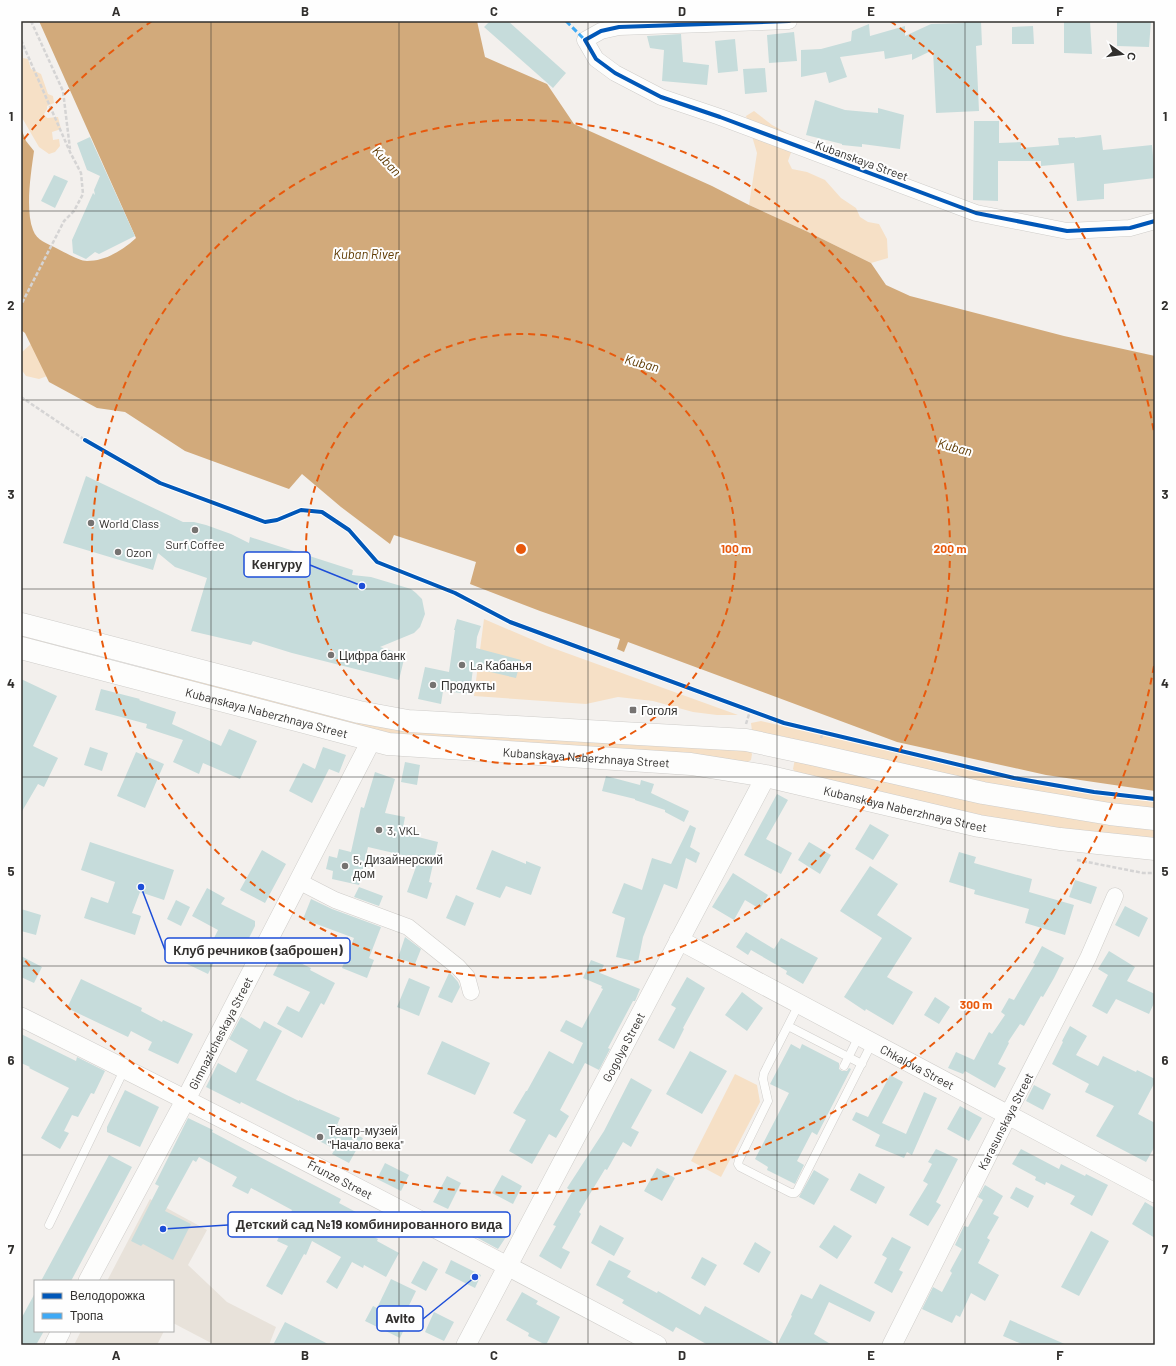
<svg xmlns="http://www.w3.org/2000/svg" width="1176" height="1366" font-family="Barlow,sans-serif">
<rect width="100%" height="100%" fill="#f3f0ed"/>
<path fill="#e8e2da" d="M150,1199L207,1230L188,1265L227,1302L276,1327L269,1345H215L173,1323V1281H107Z
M81,1331H164L157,1345H74Z"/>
<path fill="#f6e0c6" d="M21,50L23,53V58L28,59L31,69L41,74L48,94L53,96L54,103L47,106V109L44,114L47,118L58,117L61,129L52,132L53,140L59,139L60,146L55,152L49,154L39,147L21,116Z
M754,111L772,125L796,138L788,161L792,169L807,172L825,180L841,198L856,208L860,217L868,222L879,224L887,239L888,258L871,263L806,231L749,205L757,153L746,116Z
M32,343L50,375L39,379L26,376L21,369V353Z
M484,619L547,646L738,715H717L693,712L653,701L618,697L586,704L474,696Z
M21,636L143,669L175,672L365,720L750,750L752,754L751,760L746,763L396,736L21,638Z
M761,721L1014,780L1062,789L1155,802V811L990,786L781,736L752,731L751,723Z
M795,759L1155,825V841L1020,826L796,773L793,769Z
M735,1074L757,1085L760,1102L721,1177L691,1161Z"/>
<path fill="#d2aa7b" d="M39,21H477L485,57L547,84L574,124L712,186L749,205L806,231L871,263L886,285L910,296L1064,336L1155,356V791L1046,775L897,742L628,642L624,652L617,649L620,639L540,611L470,584L476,562L394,535L390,544L341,507L302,474L289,489L185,451L125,412L97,408L49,382L25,333L21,330V128L26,141L34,151C31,173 25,209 33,230C37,241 47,243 56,248C64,252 79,261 87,261C106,261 123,250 136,238Z"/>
<path fill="#c6dcdb" d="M490,21H508L566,73L553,88L484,27Z
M964,21H981L982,45L976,46L979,111L936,113L933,50L912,60V54L885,59L884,51L840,57L847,77L829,83L826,72L801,77V50L821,49L851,41L852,31L869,24L870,36L905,26V36L931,24L964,23Z
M1064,21H1090L1092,54L1064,53Z
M1117,21H1151L1149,47L1117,46Z
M1033,26L1034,44H1012V27Z
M794,32L797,61L769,63L767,35Z
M681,34L683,62L709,65L707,85L662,81L664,50L650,48L647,36Z
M735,39L738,71L718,73L715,41Z
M765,68L767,92L745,94L743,69Z
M815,100L845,110L878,113V108L904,115L900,149L862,144V147L842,145V144L806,135Z
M974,121H999V143L1021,142V148L1059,145L1058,138L1075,137V138L1101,135L1103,150L1152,145L1155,178L1104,184V199L1077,201L1074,163L1041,166V161H998V201L973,200Z
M90,137L135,236L99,254L95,252L86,259L73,253L72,240L93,193L95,195L94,190L100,176L87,170L77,143Z
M54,175L68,181L55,208L41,201Z
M86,476L183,522H194L206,525L231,534L249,543L250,537L353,570L352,575L371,577L411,589L416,593L422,599L425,614L420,627L414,633L380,647L405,655L399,680L292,653L253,641L251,645L191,631L207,578L175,567L158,553L153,570L63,543Z
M457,619L481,626L477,637L476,648L521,660L516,678L473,668L470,694L443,691L441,704L418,699L425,667L449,672L455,630H454Z
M21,679L57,696L33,746L58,758L44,787L38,784L21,813Z
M101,689L140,699L139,700L176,712L172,724L221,746L229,729L257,741L240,779L203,763L199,774L173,762L183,740L146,728L147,724L95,710Z
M90,747L108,753L102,771L84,765Z
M323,747L346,755L339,773L329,769L312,803L289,791L303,763L315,769Z
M136,752L164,764L145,808L117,796Z
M405,762L420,765L417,785L401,782Z
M375,772L395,779L385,813L405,817L402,833L438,842L429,882L432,883L427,899L407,892L417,864L410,862L411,857L368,847L359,885L332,879L333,871L326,869L329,856L337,858L339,849L351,852L361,807L364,808Z
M606,776L640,785L641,780L654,784L651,793L689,811L684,822L665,812V810L635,800V799L602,791Z
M777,794L788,800L766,839L792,853L781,874L744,855Z
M870,824L889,835L873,860L855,849Z
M690,825L696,828L690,847L700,853L696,863L686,858L677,889L664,884L643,937L638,962L616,957L625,918L612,913L624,883L642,890L652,858L671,864Z
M90,842L174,870L164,900L140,892L132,913L141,916L135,935L84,918L91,897L108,903L115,882L81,870Z
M809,842L831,855L820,874L798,860Z
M262,850L286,864L265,903L240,890Z
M492,850L526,864V861L541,867L531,895L506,886L500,898L476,889Z
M959,852L976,857L974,863L1032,879L1029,892L1074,905L1065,935L1025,923L1029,909L974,894L975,890L949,882Z
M870,866L898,884L877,915L912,938L887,977L913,992L893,1025L866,1009L865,1011L844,997L882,938L840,911Z
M733,873L768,895L760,909L745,900L734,920L712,907Z
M1075,880L1097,887L1091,904L1069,897Z
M359,887L383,896L379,906L354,897Z
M207,888L225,898L221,904L255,921V926L244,948L240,946L234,956L220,950L208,974L183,962L193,943L208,950L218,930L192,916Z
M456,895L474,903L465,926L446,918Z
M311,899L332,909L381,927L369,958L374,960L367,978L342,968L354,938L303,919Z
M176,900L190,907L181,926L167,919Z
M1125,906L1148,918L1139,937L1115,925Z
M21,909L41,915L36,935L21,931Z
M746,932L774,949L781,938L818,958L803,984L786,974L787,971L751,950L748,955L736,947Z
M405,937L421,949L415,964L398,958Z
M1042,946L1064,958L1054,978L1043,997L1041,996L1024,1026L1020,1024L1008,1042L1009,1043L998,1064L1006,1068L995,1088L965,1071L963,1074L948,1068L956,1052L974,1060L989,1032L992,1034L1005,1015L1001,1012L1009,998L1014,1000L1035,964L1033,963Z
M1109,951L1135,967L1127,981L1155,994V1001L1149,1014L1116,999L1107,1014L1092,1006L1108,975L1098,969Z
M283,955L311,968L310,970L335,983L324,1005L321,1003L302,1038L277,1024L287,1006L299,1012L310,992L273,975Z
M21,956L42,967L34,983L21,977Z
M591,960L604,965L600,973L640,989L635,1001H633L608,1048L610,1049L599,1070L585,1063L560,1110L569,1116L556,1138L549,1134L532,1164L509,1151L526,1120L513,1113L526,1091H527L549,1051L573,1064L583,1043L560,1031L566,1020L582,1028L603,989L601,988L602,986L583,978Z
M449,973L452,975L458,982L460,987L452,1003L438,997Z
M687,977L705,988L683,1028L684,1029L674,1049L658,1040L676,1008L671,1005Z
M409,978L430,987L419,1016L397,1007Z
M81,979L142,1008L141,1011L162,1022L163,1020L193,1034L178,1064L148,1050L152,1042L131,1031L128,1037L67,1008Z
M742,992L763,1008L747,1031L725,1015Z
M935,997L950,1007L939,1024L924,1015Z
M241,1017L260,1029L264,1021L282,1031L256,1080L299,1101V1100L340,1118L337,1125L363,1138L349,1163L332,1154L335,1149L241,1102L240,1104L206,1087L218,1063L236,1073L248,1050L229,1039Z
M1070,1026L1087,1036L1076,1055L1098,1066L1103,1056L1136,1072L1137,1070L1155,1079V1082L1138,1114L1155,1123V1146L1146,1162L1096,1136L1114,1106L1085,1092L1089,1084L1052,1064L1063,1042L1062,1041Z
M21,1034L76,1061L77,1057L105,1071L94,1094L91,1093L78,1117L72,1115L64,1131L69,1133L60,1149L41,1138L69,1088L29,1068L30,1067L21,1063Z
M442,1041L490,1063L475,1095L427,1074Z
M791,1044L800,1049L802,1044L839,1063V1069L842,1071H847L849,1068L851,1069L817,1135L812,1132L797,1161L804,1165L795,1184L767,1170L768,1167L755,1159L789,1093L770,1084Z
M690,1051L727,1071L702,1114L666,1094Z
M890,1075L903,1082L882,1123L906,1134L924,1092L937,1098L912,1155L907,1152L904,1158L875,1146L880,1135L852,1120L856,1112L868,1117Z
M631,1078L652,1090L631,1128L639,1132L631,1147L623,1142L607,1170L605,1169L579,1212L581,1214L562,1248L570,1252L561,1269L539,1256L556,1226L553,1225L572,1192L567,1188L604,1131Z
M1034,1085L1051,1094L1043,1110L1026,1101Z
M125,1090L159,1107L140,1147L107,1132V1127Z
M960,1106L982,1118L969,1141L947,1129Z
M188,1118L213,1130L212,1132L250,1152L341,1199L339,1203L369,1219L362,1231L378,1239L377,1241L399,1253L386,1277L364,1265L363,1268L352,1262L337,1289L326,1282L341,1257L312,1241L306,1255L304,1254L282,1295L266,1286L288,1246L277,1241L292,1210L251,1188L248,1194L232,1186L237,1177L199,1157L196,1162L193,1160L165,1211L191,1224L173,1260L143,1244L141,1246L131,1241L159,1186L155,1184Z
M936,1149L958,1159L936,1202L941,1205L928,1226L909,1215L928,1184L923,1181L932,1164L928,1162Z
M1021,1149L1059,1169L1061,1164L1085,1176L1086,1174L1108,1185L1092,1216L1070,1204L1075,1196L1046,1182L1045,1185L1035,1180L1036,1177L1012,1164Z
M109,1155L132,1167L71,1281H41Z
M385,1163L409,1175L401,1191L377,1179Z
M657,1168L675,1178L662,1201L644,1191Z
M814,1170L829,1179L814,1205L799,1197Z
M859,1173L885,1187L876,1204L850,1190Z
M502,1175L522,1186L513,1204L492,1193Z
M447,1176L461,1183L448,1209L433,1202Z
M985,1185L1003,1196L993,1214L999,1217L987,1238L990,1240L978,1263L999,1275L985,1301L971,1293L960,1317L956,1315L952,1323L922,1309L933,1287L942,1292L952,1273L950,1271L962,1249L955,1245L964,1226L968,1227L983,1200L978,1197Z
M1016,1187L1034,1196L1028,1208L1010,1198Z
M1145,1202L1155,1208V1238L1132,1224Z
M473,1213L508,1234L498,1249L463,1230Z
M600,1225L624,1238L614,1256L591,1243Z
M834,1225L852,1236L837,1259L819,1247Z
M1091,1231L1109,1241L1079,1296L1061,1287Z
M892,1237L911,1247L899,1270L903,1272L892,1293L874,1283L887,1258L882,1255Z
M755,1242L771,1252L759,1273L743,1264Z
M702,1257L717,1265L705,1286L691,1278Z
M451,1260L481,1275L475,1288L445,1273Z
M609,1260L631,1271L627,1277L657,1293L658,1291L700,1315L705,1306L777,1345H708L676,1327L673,1332L622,1303L624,1300L596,1285Z
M423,1261L438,1269L426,1291L411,1283Z
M391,1279L416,1291L402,1320L407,1323L400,1338L365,1321L373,1306L377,1308Z
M820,1284L875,1312L870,1322L829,1302L814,1334L832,1345H777L792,1316L791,1315L801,1294L812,1299Z
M522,1292L538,1301L536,1304L560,1317L546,1345L528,1336L529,1333L506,1320Z
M35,1293V1331H44L36,1345H21V1319Z
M434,1312L454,1322L444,1341L425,1332Z
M1010,1320L1067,1345H1024L1003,1336Z
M285,1322L330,1345H273Z"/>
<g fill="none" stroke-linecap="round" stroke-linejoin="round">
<g stroke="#cfcdca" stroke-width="9">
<path id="service" d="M799,1004L764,1073L763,1079L768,1101L739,1160L738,1164L740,1167L791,1193H795L797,1191L872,1043
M788,1026L862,1064
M844,1066L859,1036
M49,1225L125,1068"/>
</g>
<g stroke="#cfcdca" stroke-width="17">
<path id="minor" d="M789,21L619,27L601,31L585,40L596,59L615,73L661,97L720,117L976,213L1067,231L1130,228L1155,221
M298,881L335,900L408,927L458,967L467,977L471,992
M1007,1116L1088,958L1115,896"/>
</g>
<g stroke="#cfcdca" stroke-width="20">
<g id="tertiary">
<path id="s1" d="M679,940L1155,1193"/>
<path id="s2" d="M21,1017C234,1123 446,1233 657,1345"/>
<path id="s3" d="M88,1281L186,1099L371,741"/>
<path d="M54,1345L61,1331"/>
<path id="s4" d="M466,1345L766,776"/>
<path d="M892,1345L1007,1116"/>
</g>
</g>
<g stroke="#cfcdca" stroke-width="23">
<g id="secondary">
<path d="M21,624L359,712L408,721L746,740L816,755L983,793L1110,814L1155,819"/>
<path id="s5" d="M21,648L388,744L691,764L766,776L979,826L1060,839L1155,849"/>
</g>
</g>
<path stroke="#d5d4d4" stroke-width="2.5" stroke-dasharray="4 2" stroke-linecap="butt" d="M31,21L63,91L70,149
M21,40L70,152L81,173L83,194L74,211L64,221L21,305
M21,397L85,440
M746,724L750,711
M821,738L823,732
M1077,860L1143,873H1155"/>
<use href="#service" stroke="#fdfdfc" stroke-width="8"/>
<use href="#minor" stroke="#fdfdfc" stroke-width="16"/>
<use href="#tertiary" stroke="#fdfdfc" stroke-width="19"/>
<use href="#secondary" stroke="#fdfdfc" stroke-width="22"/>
<path stroke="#3fa9f5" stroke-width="3" stroke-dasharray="6 3" stroke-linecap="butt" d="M566,21L585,40"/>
<g stroke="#fefefe" stroke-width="6">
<path id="cycleway" d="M789,21L619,27L601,31L585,40L596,59L615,73L661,97L720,117L976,213L1067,231L1130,228L1155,221
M85,440L160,483L265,522L277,520L301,510L322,512L349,530L377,562L455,593L510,622L784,723L1014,778L1094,792L1155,799"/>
</g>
<use href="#cycleway" stroke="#0057b8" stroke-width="4"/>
</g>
<path fill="none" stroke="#32302e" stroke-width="1" stroke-opacity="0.55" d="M211,21V1345M399,21V1345M588,21V1345M777,21V1345M965,21V1345M21,211H1155M21,400H1155M21,589H1155M21,777H1155M21,966H1155M21,1155H1155"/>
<g fill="none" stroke="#e8590c" stroke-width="2" stroke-dasharray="7 5">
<circle cx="521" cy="549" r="215"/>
<circle cx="521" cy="549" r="429"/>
<path d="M1154 666A644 644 0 0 1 24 959M24 139A644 644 0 0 1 152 21M890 21A644 644 0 0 1 1154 432"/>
</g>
<g fill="#767371" stroke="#fefefe" stroke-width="1.5">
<circle cx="91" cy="523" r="4"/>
<circle cx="195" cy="530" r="4"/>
<circle cx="118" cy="552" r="4"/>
<circle cx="331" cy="655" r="4"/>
<circle cx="462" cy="665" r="4"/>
<circle cx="433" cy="685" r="4"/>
<rect x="629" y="706" width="8" height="8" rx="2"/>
<circle cx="379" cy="830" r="4"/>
<circle cx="345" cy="866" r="4"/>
<circle cx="320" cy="1137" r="4"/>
</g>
<g text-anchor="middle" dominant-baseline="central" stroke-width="4" stroke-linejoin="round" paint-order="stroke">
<g font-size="12" fill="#32302e" stroke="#fefefe">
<text transform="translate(862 160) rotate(20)">Kubanskaya Street</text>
<text stroke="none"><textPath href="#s5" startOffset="254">Kubanskaya Naberzhnaya Street</textPath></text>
<text stroke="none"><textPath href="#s5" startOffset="578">Kubanskaya Naberzhnaya Street</textPath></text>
<text stroke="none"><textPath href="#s5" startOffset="902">Kubanskaya Naberzhnaya Street</textPath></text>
<text stroke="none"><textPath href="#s3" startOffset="281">Gimnazicheskaya Street</textPath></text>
<text stroke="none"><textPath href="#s4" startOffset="337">Gogolya Street</textPath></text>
<text stroke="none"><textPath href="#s1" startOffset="270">Chkalova Street</textPath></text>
<text transform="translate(1005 1121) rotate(-63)">Karasunskaya Street</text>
<text stroke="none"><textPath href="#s2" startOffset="358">Frunze Street</textPath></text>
</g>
<g font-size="12" fill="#32302e" stroke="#fefefe" text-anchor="start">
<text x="99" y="523">World Class</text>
<text x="195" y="544" text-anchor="middle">Surf Coffee</text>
<text x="126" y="552">Ozon</text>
<text x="339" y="655">Цифра банк</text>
<text x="470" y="665">La Кабанья</text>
<text x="441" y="685">Продукты</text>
<text x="641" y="710">Гоголя</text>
<text x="387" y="830">3, VKL</text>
<text x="353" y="859">5, Дизайнерский<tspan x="353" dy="14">дом</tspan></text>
<text x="328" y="1130">Театр-музей<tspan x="328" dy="14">"Начало века"</tspan></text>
</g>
<g font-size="13" font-style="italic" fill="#5f3a02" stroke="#fefefe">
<text transform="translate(387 161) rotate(47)">Kuban</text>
<text x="366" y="254">Kuban River</text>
<text transform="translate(642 363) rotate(15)">Kuban</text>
<text transform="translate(955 447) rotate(15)">Kuban</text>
</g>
</g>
<circle cx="521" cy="549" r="6" fill="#e8590c" stroke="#fefefe" stroke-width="2"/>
<g font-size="12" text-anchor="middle" font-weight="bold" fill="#e8590c" stroke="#fefefe" stroke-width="4" stroke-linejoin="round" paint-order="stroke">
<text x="736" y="553">100 m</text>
<text x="950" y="553">200 m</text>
<text x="976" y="1009">300 m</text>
</g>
<path fill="none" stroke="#1d4ed8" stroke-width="1.5" d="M362 586L310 565M141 887L165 950M163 1229L228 1225M475 1277L423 1319"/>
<g fill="#1d4ed8" stroke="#fefefe" stroke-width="1.5">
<circle cx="362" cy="586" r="4"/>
<circle cx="141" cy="887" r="4"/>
<circle cx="163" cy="1229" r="4"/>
<circle cx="475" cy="1277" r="4"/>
</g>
<g fill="#fefefe" stroke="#1d4ed8" stroke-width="1.5">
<rect x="244" y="552" width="66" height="25" rx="4"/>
<rect x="165" y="938" width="185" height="25" rx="4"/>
<rect x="228" y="1212" width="282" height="25" rx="4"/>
<rect x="377" y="1306" width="46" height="25" rx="4"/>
</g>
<g font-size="13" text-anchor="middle" font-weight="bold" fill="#32302e">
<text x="277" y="569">Кенгуру</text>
<text x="258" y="955">Клуб речников (заброшен)</text>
<text x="369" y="1229">Детский сад №19 комбинированного вида</text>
<text x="400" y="1323">Avito</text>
</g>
<rect width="1176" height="1366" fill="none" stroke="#fefefe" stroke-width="44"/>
<rect x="34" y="1280" width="140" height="52" fill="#fefefe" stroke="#acacab"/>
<rect x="42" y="1293" width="20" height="6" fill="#0057b8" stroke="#acacab"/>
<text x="70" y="1300" font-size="12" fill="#32302e">Велодорожка</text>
<rect x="42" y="1313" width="20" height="6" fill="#3fa9f5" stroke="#acacab"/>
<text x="70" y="1320" font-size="12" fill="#32302e">Тропа</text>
<g transform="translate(1122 54) rotate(104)" stroke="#fefefe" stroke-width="3" paint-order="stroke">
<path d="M0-3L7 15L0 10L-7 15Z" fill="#32302e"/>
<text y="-6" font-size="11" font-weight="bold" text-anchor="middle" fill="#32302e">С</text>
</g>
<rect x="22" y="22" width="1132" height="1322" fill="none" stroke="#32302e" stroke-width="1.5"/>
<g font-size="13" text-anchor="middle" font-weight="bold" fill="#32302e">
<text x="116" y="16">A</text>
<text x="305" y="16">B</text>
<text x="494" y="16">C</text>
<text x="682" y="16">D</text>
<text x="871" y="16">E</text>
<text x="1060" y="16">F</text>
<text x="11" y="121">1</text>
<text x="1165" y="121">1</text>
<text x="11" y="310">2</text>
<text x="1165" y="310">2</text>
<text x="11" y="499">3</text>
<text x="1165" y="499">3</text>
<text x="11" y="688">4</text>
<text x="1165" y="688">4</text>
<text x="11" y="876">5</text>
<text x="1165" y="876">5</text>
<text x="11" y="1065">6</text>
<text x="1165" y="1065">6</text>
<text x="11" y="1254">7</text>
<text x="1165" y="1254">7</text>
<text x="116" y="1360">A</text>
<text x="305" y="1360">B</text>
<text x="494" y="1360">C</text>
<text x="682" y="1360">D</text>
<text x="871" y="1360">E</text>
<text x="1060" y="1360">F</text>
</g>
</svg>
